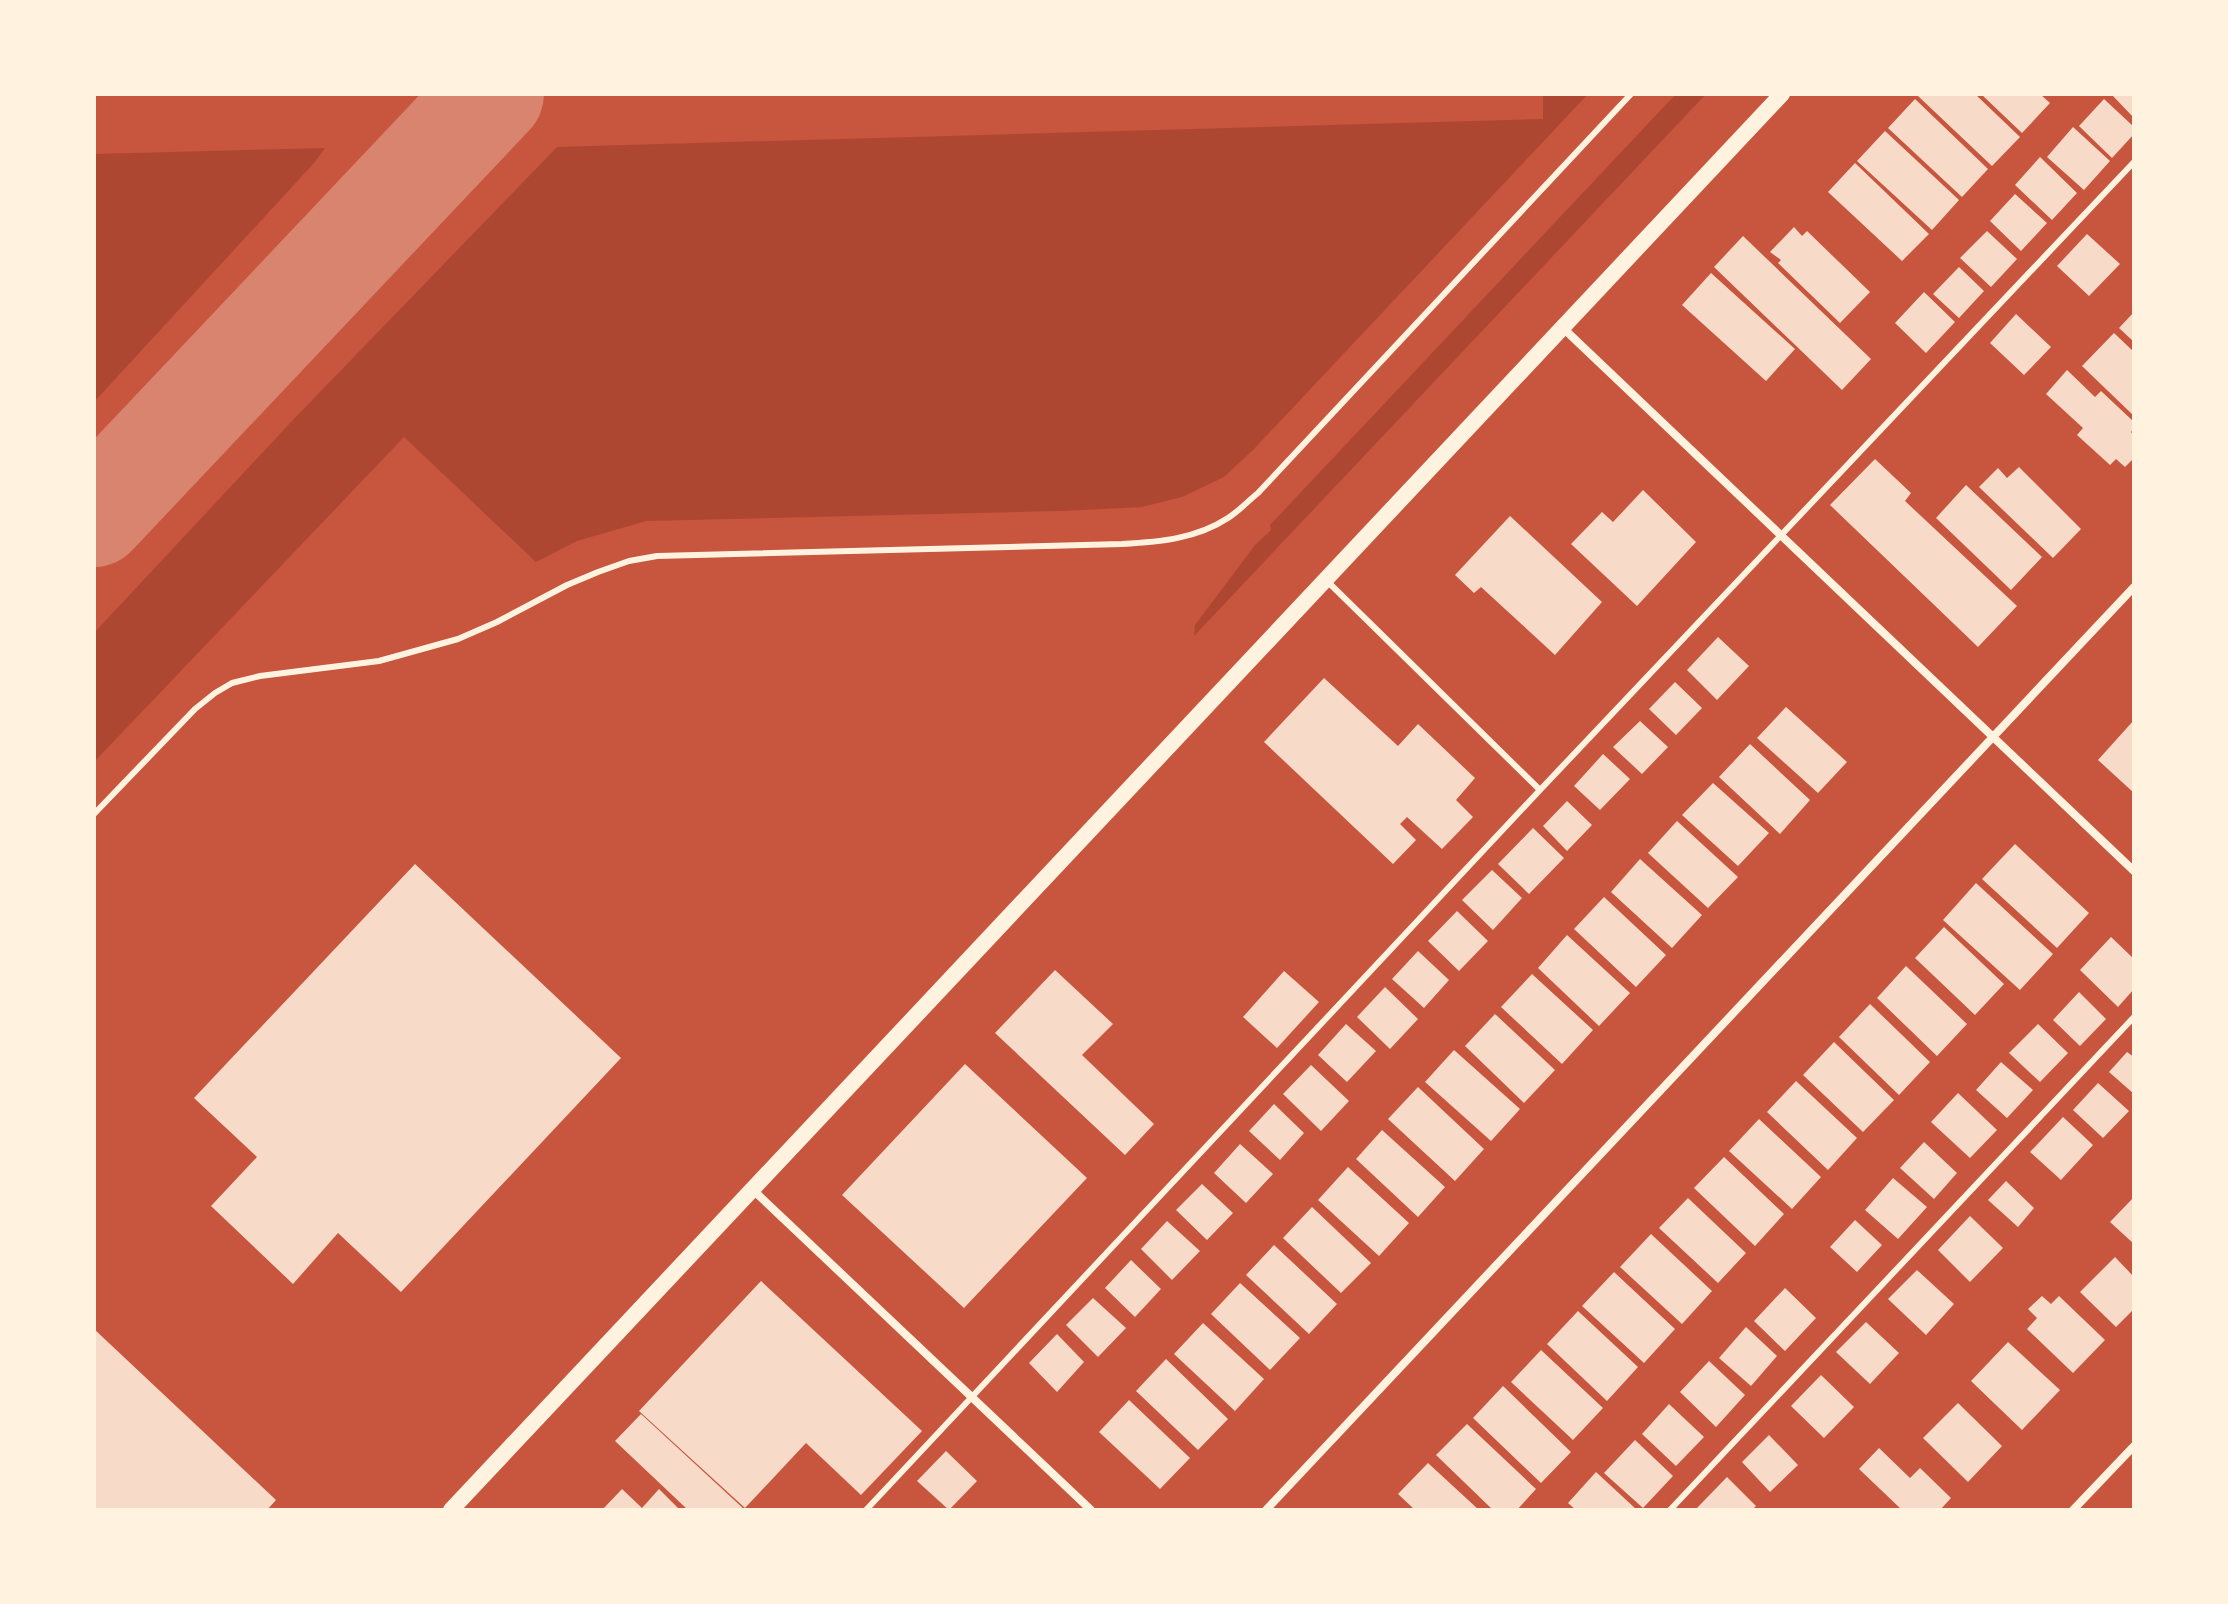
<svg xmlns="http://www.w3.org/2000/svg" width="2228" height="1604" font-family="'IBM Plex Serif',serif">
<rect width="100%" height="100%" fill="#c8553d"/>
<path fill="#ae4732" d="M1543,94H1588L1254,449L1224,477L1182,497L1142,507L1061,511L646,521L577,541L536,562L404,437L94,762V633L291,422L557,147L1543,119Z
M1676,94H1706L1194,636L1195,625L1255,545L1271,530L1270,525Z
M325,148L314,163L94,402V154Z"/>
<g fill="none" stroke-linecap="round" stroke-linejoin="round">
<path stroke="#d8846e" stroke-width="104" d="M94,515L492,94"/>
</g>
<path fill="#f7dbc8" d="M1920,94H1975L2020,137L1992,166L1918,96Z
M1981,94H2040L2050,103L2022,133Z
M2115,94H2134V118L2113,96Z
M1915,99L1988,169L1962,197L1888,128Z
M2104,99L2134,127V134L2112,158L2079,126Z
M2073,127L2110,161L2084,190L2047,157Z
M1885,131L1959,200L1932,230L1857,161Z
M2040,157L2077,193L2052,220L2015,185Z
M1855,163L1929,234L1902,261L1828,192Z
M2015,194L2047,223L2021,251L1990,221Z
M1794,227L1802,236L1807,231L1870,292L1840,323L1778,263L1781,260L1770,252Z
M1987,231L2017,259L1991,287L1960,258Z
M2087,234L2120,264L2089,296L2057,266Z
M1743,236L1871,359L1842,390L1714,267Z
M1959,267L1984,291L1959,318L1933,294Z
M1711,273L1795,349L1766,381L1682,305Z
M1924,292L1955,322L1926,353L1895,323Z
M2134,312V342L2119,328Z
M2016,314L2051,347L2024,375L1990,343Z
M2114,333L2134,352V416L2082,366Z
M2067,370L2095,397L2101,391L2134,422V429L2131,432L2134,435V458L2125,467L2116,459L2110,465L2077,435L2083,428L2046,394Z
M1875,459L1911,493L1905,501L2017,606L1978,647L1830,505Z
M2019,467L2081,529L2053,558L1979,487L1998,468L2007,478Z
M1966,485L2042,557L2011,590L1936,518Z
M1643,490L1696,542L1637,606L1571,544L1602,512L1613,522Z
M1510,516L1602,602L1555,655L1481,587L1474,593L1455,575Z
M1718,637L1749,666L1717,700L1687,670Z
M1324,678L1398,746L1418,724L1475,778L1456,800L1473,817L1442,849L1407,817L1400,824L1416,840L1393,864L1264,742Z
M1675,682L1702,708L1676,735L1649,709Z
M1786,707L1847,762L1818,793L1757,738Z
M2134,720V793L2098,760Z
M1640,721L1668,747L1642,774L1613,747Z
M1750,744L1810,800L1780,834L1719,777Z
M1603,754L1630,779L1600,810L1574,786Z
M1713,783L1769,833L1738,866L1682,815Z
M1567,801L1592,825L1567,851L1543,826Z
M1677,821L1738,877L1708,908L1648,853Z
M1533,828L1564,858L1529,894L1498,864Z
M2015,844L2089,913L2057,948L1982,879Z
M1640,859L1702,915L1672,948L1611,892Z
M415,864L621,1058L401,1292L338,1233L293,1284L211,1206L257,1157L194,1098Z
M1492,870L1522,898L1493,930L1462,900Z
M1976,883L2053,954L2020,990L1943,920Z
M1604,897L1666,955L1636,987L1574,929Z
M1457,911L1488,941L1459,971L1428,941Z
M1944,927L2004,984L1975,1015L1915,958Z
M1567,935L1630,993L1599,1026L1538,968Z
M2111,937L2134,959V989L2118,1007L2080,970Z
M1418,951L1449,980L1424,1008L1392,979Z
M1906,966L1967,1024L1937,1056L1877,998Z
M1055,970L1113,1024L1082,1055L1154,1124L1125,1155L995,1033Z
M1284,971L1319,1002L1277,1048L1243,1017Z
M1532,974L1593,1030L1562,1064L1501,1007Z
M1385,987L1418,1019L1390,1049L1357,1017Z
M2079,992L2106,1019L2080,1046L2053,1020Z
M1870,1004L1930,1062L1899,1095L1839,1037Z
M1495,1014L1555,1070L1524,1103L1465,1046Z
M1346,1024L1376,1051L1347,1082L1318,1055Z
M2038,1024L2068,1053L2040,1082L2009,1053Z
M1834,1042L1894,1100L1863,1132L1803,1075Z
M1454,1050L1520,1109L1491,1141L1425,1082Z
M2127,1052L2134,1057V1094L2109,1072Z
M2001,1062L2033,1090L2007,1118L1976,1090Z
M965,1064L1087,1178L964,1308L842,1195Z
M1311,1065L1349,1101L1321,1131L1283,1094Z
M1796,1081L1857,1138L1828,1170L1767,1112Z
M2098,1083L2129,1111L2103,1138L2073,1110Z
M1418,1087L1484,1149L1455,1181L1388,1119Z
M1958,1093L1997,1130L1970,1158L1931,1122Z
M1274,1104L1304,1133L1280,1160L1249,1131Z
M2063,1117L2093,1145L2061,1180L2030,1152Z
M1759,1119L1821,1177L1792,1209L1729,1151Z
M1382,1130L1445,1187L1418,1217L1356,1159Z
M1924,1142L1957,1173L1934,1199L1900,1168Z
M1240,1144L1273,1174L1246,1203L1214,1173Z
M1724,1157L1784,1214L1755,1246L1694,1188Z
M1348,1167L1409,1223L1379,1256L1318,1200Z
M1893,1178L1927,1207L1898,1239L1865,1210Z
M2006,1181L2034,1208L2018,1227L1988,1200Z
M1202,1184L1233,1213L1207,1240L1176,1210Z
M2134,1197V1244L2110,1222Z
M1688,1198L1746,1253L1718,1283L1659,1228Z
M1312,1207L1371,1263L1341,1293L1283,1238Z
M1970,1216L2003,1248L1970,1282L1938,1250Z
M1855,1220L1882,1245L1857,1272L1830,1247Z
M1167,1221L1200,1251L1172,1280L1141,1249Z
M1651,1234L1712,1291L1682,1324L1620,1267Z
M1274,1245L1337,1304L1309,1334L1246,1275Z
M2115,1257L2134,1277V1309L2116,1327L2080,1292Z
M1131,1260L1161,1289L1135,1317L1105,1288Z
M1917,1270L1954,1304L1926,1335L1888,1299Z
M1614,1272L1675,1329L1644,1363L1582,1306Z
M761,1281L922,1431L861,1495L806,1443L745,1508L639,1411Z
M1240,1283L1300,1338L1270,1370L1211,1314Z
M1785,1288L1816,1318L1785,1351L1754,1321Z
M2042,1296L2051,1304L2059,1296L2105,1340L2073,1373L2027,1329L2037,1318L2028,1309Z
M1093,1298L1126,1328L1098,1357L1066,1325Z
M1578,1311L1638,1367L1607,1401L1547,1344Z
M1866,1322L1899,1353L1870,1384L1836,1352Z
M1203,1323L1264,1379L1235,1411L1174,1354Z
M1746,1327L1777,1356L1751,1386L1719,1358Z
M94,1329L276,1500L267,1510H94Z
M1057,1334L1084,1362L1057,1392L1029,1363Z
M2008,1342L2060,1390L2022,1430L1971,1381Z
M1541,1350L1603,1408L1573,1440L1511,1382Z
M1166,1359L1228,1419L1198,1450L1136,1391Z
M1709,1361L1745,1395L1716,1427L1680,1392Z
M1821,1375L1854,1407L1824,1438L1791,1406Z
M1503,1386L1571,1452L1541,1483L1473,1418Z
M1129,1400L1190,1458L1160,1489L1099,1432Z
M1958,1403L2002,1446L1968,1482L1923,1438Z
M1669,1404L1704,1437L1676,1466L1642,1434Z
M641,1414L745,1510H688L615,1441Z
M1467,1424L1536,1489L1517,1510H1493L1436,1455Z
M1769,1435L1798,1465L1770,1492L1742,1462Z
M1635,1440L1673,1476L1643,1508L1604,1473Z
M1879,1448L1910,1478L1920,1468L1951,1498L1940,1510H1902L1859,1469Z
M946,1451L977,1481L949,1510L917,1481Z
M1428,1463L1479,1510H1415L1398,1494Z
M1596,1472L1637,1510H1576L1568,1503Z
M1727,1477L1756,1506L1754,1508L1756,1510H1697L1696,1509Z
M622,1489L642,1508L659,1489L680,1510H602Z"/>
<g fill="none" stroke-linecap="round" stroke-linejoin="round">
<path stroke="#fff3e0" stroke-width="6" d="M1326,580L1540,790
M94,814L195,709L215,693L232,683L260,676L379,661L458,639L497,622L567,585L598,572L629,561L657,556L1122,544C1159,542 1196,539 1228,518C1239,511 1248,501 1258,493L1631,94
M866,1510L1540,790L2134,162
M1670,1510L2134,1017"/>
<path stroke="#fff3e0" stroke-width="8" d="M1563,328L2134,871
M752,1189L1091,1510
M1266,1510L2134,587
M2073,1510L2134,1446"/>
<path stroke="#fff3e0" stroke-width="16" d="M451,1510L1782,94"/>
</g>
<rect width="2228" height="1604" fill="none" stroke="#fff3e0" stroke-width="192"/>
</svg>
